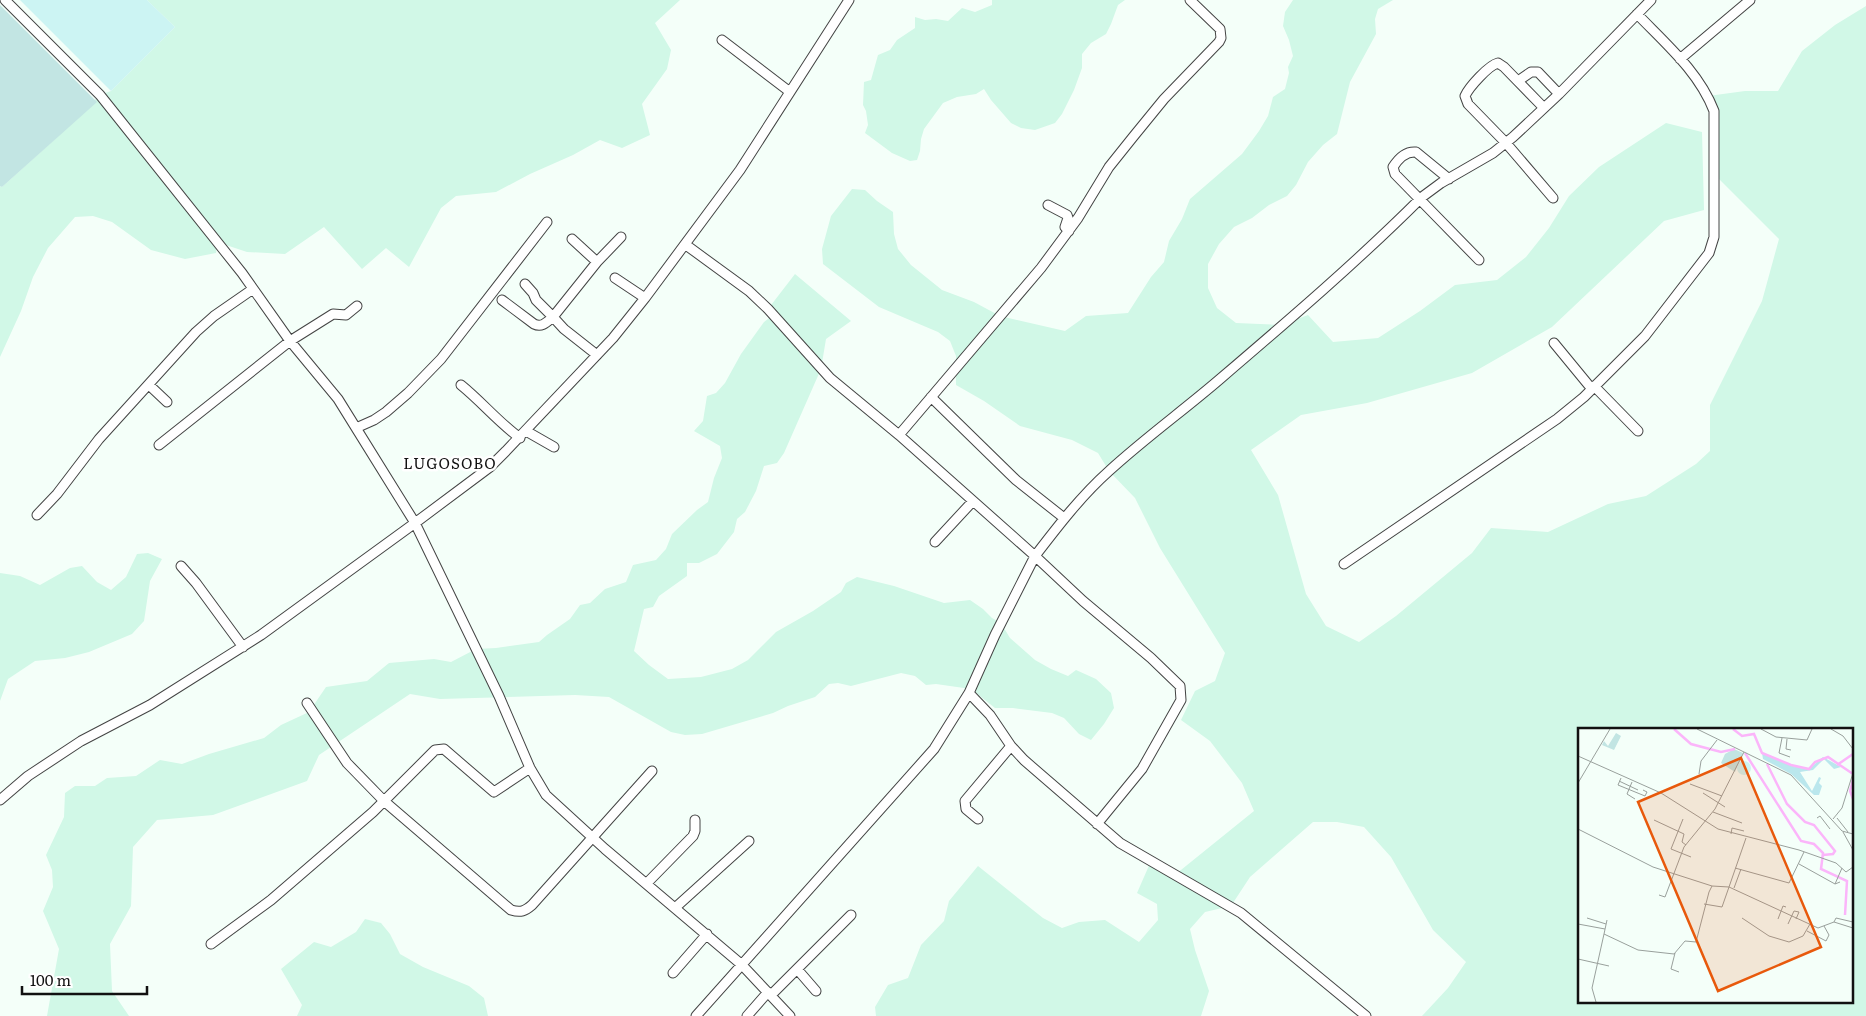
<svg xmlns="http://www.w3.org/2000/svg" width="1866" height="1016" font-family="Literata,serif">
<rect width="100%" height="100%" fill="#f4fff9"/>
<path fill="#d1f8e7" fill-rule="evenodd" d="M147,0H680L655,23L671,50L667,69L642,104L650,135L622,148L600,140L573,155L530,174L496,192L456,196L441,208L409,267L386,248L362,269L324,227L285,254L247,252L217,242L216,253L185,259L151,250L112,222L93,216L75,217L48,248L33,277L21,311L0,357V186L2,187L54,140L100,95L111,91L175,27Z
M992,0H1125L1118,5L1111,24L1106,34L1091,43L1082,54V68L1074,90L1062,114L1055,123L1035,130L1021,128L1011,123L991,100L984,89L976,94L957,97L943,103L924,129L921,139L920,151L917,160L910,161L892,153L865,133L868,125L866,111L863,105L864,82L871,80L878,55L890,50L897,40L915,28V17L925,20L936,19L948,21L962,8L975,12L992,5Z
M1293,0H1393L1378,9L1375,19L1376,34L1350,82L1337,134L1323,145L1308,162L1296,185L1287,196L1269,205L1252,218L1234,227L1219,244L1208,264V288L1217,308L1236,323L1281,325L1308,315L1333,342L1378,338L1420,311L1455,285L1497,280L1526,257L1549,228L1569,196L1599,167L1666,123L1702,132L1704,210L1664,221L1552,327L1472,373L1367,403L1301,415L1251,450L1278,495L1306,594L1326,626L1359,642L1396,616L1472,553L1491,528L1548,532L1608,504L1646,496L1696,464L1710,451V405L1762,301L1779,239L1713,173L1715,133L1708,96L1745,91H1778L1802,51L1835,25L1866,6V1016H1422L1448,988L1466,962L1433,930L1391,857L1364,827L1337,822H1313L1250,877L1231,906L1205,912L1190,929L1195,950L1209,991L1201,1016H876L875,1007L888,985L908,978L921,945L944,921L949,901L978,866L1043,918L1062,928L1079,922L1105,920L1139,942L1158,920L1157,904L1137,893L1151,861L1176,874L1254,811L1242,783L1210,741L1181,720L1195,691L1215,681L1225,653L1160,548L1135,498L1109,471L1098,453L1072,440L1020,426L984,401L956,385V356L950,341L938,332L879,307L823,264L822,249L831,216L852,189L865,190L877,201L893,212L894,234L898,249L911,265L942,290L974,302L1000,316L1065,331L1086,316L1128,313L1151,277L1164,262L1169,241L1182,219L1190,199L1242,154L1259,131L1268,116L1273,97L1285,89L1289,73L1288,67L1293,56L1289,40L1283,26L1285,12ZM1580,730H1852V1002H1580Z
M795,274L851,321L826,339L821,369L784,453L777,463L764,466L756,491L745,512L737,519L734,532L717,554L699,563H687V576L659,596L653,607L644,609L634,651L649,665L668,679L701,677L732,669L748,660L776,632L813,611L841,592L846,583L857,577L894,586L944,603L970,600L983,609L992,618L1001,623L1010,638L1035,660L1051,669L1068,676L1076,670L1096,679L1111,693L1114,708L1104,724L1091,740L1079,734L1064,718L1052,713L1013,708H995L971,689L936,684L926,685L915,676L901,673L851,686L838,683L829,684L815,697L788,706L773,713L702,734L685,735L671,732L609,697L575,695L440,699L410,694L319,755L307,781L213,815L157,820L133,847L131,906L110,944L112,991L129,1016H47L59,949L43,911L53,887L52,870L46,855L64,817L65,793L75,786H95L107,778L136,776L160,760L182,764L209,754L264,738L281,725L309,712L326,687L367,681L389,663L434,659L451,662L476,649L496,648L539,642L547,635L570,619L580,605L590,603L605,589L626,582L633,565L656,560L666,549L672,534L697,510L708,502L714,478L722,458L720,446L694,431L703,421L707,396L716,393L725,383L741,354L764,322L773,315L768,309Z
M148,553L162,559L150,581L144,621L132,634L89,652L65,658L35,661L8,679L0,701V573L20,576L40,585L70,568L82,566L97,582L111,590L126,577L137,554Z
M365,919L381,923L390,934L400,954L423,967L469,986L484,998L488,1016H297L302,1005L281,969L314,942L331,947L356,932Z"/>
<path fill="#c2e5e3" d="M0,5L97,102L2,187L0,186Z"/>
<path fill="#ccf4f3" d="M20,0H147L175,27L111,91Z"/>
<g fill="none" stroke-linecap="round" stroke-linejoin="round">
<g stroke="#444" stroke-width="11">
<path id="minor" d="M5,0L100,95L242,273L290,341L338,399L415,523L499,696L530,768L546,795L605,849L742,965L790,1016
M722,40L790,92
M1680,59L1750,0
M1518,81L1531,72H1538L1559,94
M1544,108L1504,67L1498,63C1489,65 1469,87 1465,96L1468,104L1506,143L1553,198
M1449,179L1416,152C1405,151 1398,159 1393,167L1395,174L1479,260
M1048,205L1067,215L1068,218L1065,227L1069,231
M572,239L597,262
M686,245L749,291L768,309L830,378L899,435L1035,556L995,635L969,693L990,715L1011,746L1024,760L1120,843L1241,913L1366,1016
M615,278L645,298
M502,300L534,324C542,328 547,322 553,317L536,300L533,293L525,284
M1554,343L1591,388
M597,355L564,329L553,317L597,262L621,237
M149,385L167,402
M461,385C482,402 498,422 520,438
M1594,386L1638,431
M931,397L1016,480L1064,518
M356,428L374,420L386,412L408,393L441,359L547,222
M526,431L554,447
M899,435L1041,268L1078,218L1109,167L1133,137L1164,99L1219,42L1221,38L1220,29L1190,0
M159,445L290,341L333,314L346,315L357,306
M37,515L57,494L99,439L196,332L214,316L253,289
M935,542L973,501
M1344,564L1557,419L1584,397L1645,336L1709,253L1714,237V111C1699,72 1666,44 1637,14
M181,566L196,583L243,647
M307,703L347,763L384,801L511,910C521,913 525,911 532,905L652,771
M0,800L28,776L81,741L150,705L261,635L415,523L490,467L506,451L613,338L645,298L740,170L849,0
M978,819L966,809L965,801L1011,746
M1097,824L1142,769L1181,700L1180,686L1151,658L1083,601L1035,556C1058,526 1081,496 1109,471C1145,438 1184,410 1220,379C1289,320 1358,261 1422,197L1441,183L1493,153L1513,137L1559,94L1651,0
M647,883L693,836L695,831V820
M676,907L749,841
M211,944L271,900L373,812L435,750L444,749L494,792L530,768
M797,969L816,991
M673,973L707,934
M771,995L851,915
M696,1016L934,749L969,693
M747,1016L768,992"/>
</g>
<use href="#minor" stroke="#fff" stroke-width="9"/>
</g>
<g text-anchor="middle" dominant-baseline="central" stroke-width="5" stroke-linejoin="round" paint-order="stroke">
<g font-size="15" letter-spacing="1" fill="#111" stroke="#fff">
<text x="450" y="462">LUGOSOBO</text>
</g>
</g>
<g transform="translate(1578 728)">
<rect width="275" height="275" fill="#f4fff9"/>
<path d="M184,25L222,40L231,41L245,29L263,39L256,41L246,31L235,42L222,44L234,63L241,49L243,50L241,55L244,58L241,67H236L213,46L185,31Z" fill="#bae7ed"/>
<path d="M38,5L43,8L36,22L24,17L26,13L30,18ZM156,21L165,25L157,44L143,35L147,26Z" fill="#c2e5e3"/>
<path d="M159 40a7 7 0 1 1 14 0a7 7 0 1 1-14 0Z" fill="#ccf4f3"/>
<path fill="none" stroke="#fbb5fa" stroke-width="2.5" d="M96,1L113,16L143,24L157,21M155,1L164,8L176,6L184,25L213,37L231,41L237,34L250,29L275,46M167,25L223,113L236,116L245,125L243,141L269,153L267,187M189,36L209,76L227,94L236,97L257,123L255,126L245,127M259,37L275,26M275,52L272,63L275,71"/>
<path fill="none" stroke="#99a09c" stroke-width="1" d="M119,1L213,47L264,103L275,106M183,1L198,9L229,12L234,1M253,1L265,8L275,21M204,10L201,25L212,29M209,11L208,21L213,22M0,28L83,65L140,101L221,122L258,135L268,144L275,139M121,46L123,33L139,12M43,50L40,57L67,68L69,64L65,62M41,53L60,62M54,54L49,66L57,71M0,55L32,1M112,56L144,68M125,65L147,79M135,84L164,95M239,90L242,88L252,101M259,90L270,104M105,91L93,121L113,129M255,91L264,80L275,45M76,92L106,106L104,114L108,117M0,101L75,139L134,158M265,104L275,122M153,106L154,100L166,103M221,136L257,156L262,154M157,140L211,155L226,124M257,156L264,140M156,160L163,141M81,167L87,169L106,119L137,81L166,24M126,176L144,179L151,159L240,200L256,194L275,200M9,190L28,196M164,190L191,208L211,214L225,208L232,196M200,191L205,178L208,179M29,192L26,206L60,222L96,226L107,213L118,214L131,164L134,158L151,159L168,110M256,194L258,190L275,194M0,196L27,201M210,196L216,183L221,184L218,191M229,203L248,213L251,207L246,198M97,225L93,241L101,244M0,231L31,238M18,274L14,260L26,206"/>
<path fill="#e8590c" fill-opacity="0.15" stroke="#e8590c" stroke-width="2.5" d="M163,30L243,219L140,263L60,74Z"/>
<rect width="275" height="275" fill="none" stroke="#111" stroke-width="2.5"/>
</g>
<path d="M22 986v8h125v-8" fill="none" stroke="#111111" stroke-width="2.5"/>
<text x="30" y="986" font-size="15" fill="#111111" stroke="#ffffff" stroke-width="4" paint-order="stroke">100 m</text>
</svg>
